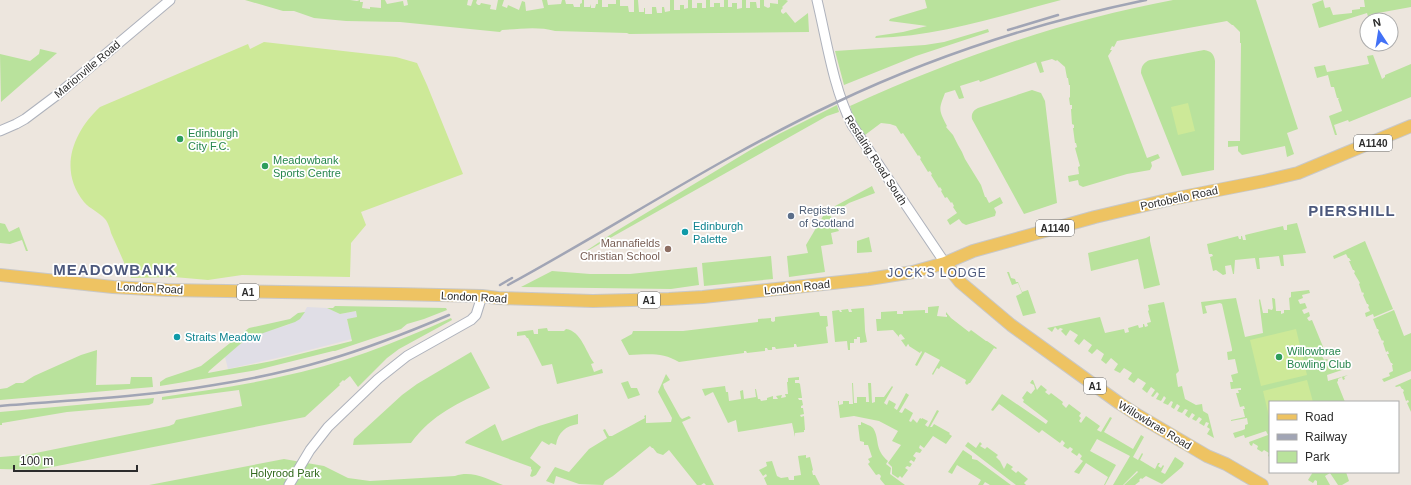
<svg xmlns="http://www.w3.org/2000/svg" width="1411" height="485" font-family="Arial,sans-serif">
<rect width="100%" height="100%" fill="#ede6de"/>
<path fill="#e0dee6" d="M307,307L327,308L340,314L356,311L357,317L347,320L352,339L286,356L228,369L225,357L243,341L253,335L288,325L302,316Z"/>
<path fill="#b9e29c" d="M245,0H350L357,1L360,0V2H363L362,8L370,9V7L381,8V0H385L387,4L403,1L404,6L408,5L407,0H468L467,5L471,6L473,0H477L476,3L478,5H480L481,3L491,5L490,9L496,10L498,0H504L502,6L507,8L508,5L519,10L522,1L525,2L526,11L544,8L542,0H547L548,5L561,4L562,0H565L566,4H573L574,7H580V4L582,3V0H584V7H590L591,4V8H595L596,4H598V0H602V7H608V4H616V0H620V6H628L629,12H634V0H638L639,12H644V8H645V14H652V7H656L657,13H662V7H664L665,12L670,11V0H674V10H680V5H684V9L688,8V0H692V8H697V3H702V8H706V0H710V7H714V3H720V7H724V0H728V7H732V3H737V9L742,8V0H746V8H750V2H756L757,8H760V0H764V6L768,8L770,7V3L778,4V0H786L788,1L782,7L783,8L781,10V12L783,14L786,12L795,23L808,13L809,32L629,34L627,33L555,31C538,26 519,29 502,30L500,32L400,22L346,21L314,18L294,11H283Z
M925,0H1061C1000,16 939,36 875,38L876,36L903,32L927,26L889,21L890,19L927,8Z
M1173,0H1256L1298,129L1287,133L1294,154L1287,157L1285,146L1242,155L1238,151V146L1228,147V141H1240L1241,43H1240V32L1233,25H1232L1227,21L1117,41L1114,47L1112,46L1110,50H1112L1108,56L1112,66L1147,158L1158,154L1160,158L1151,162L1152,166L1150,170L1127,174L1083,187L1079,185L1078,180L1069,182L1068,176L1079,174L1078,167L1080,166L1075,148L1077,147L1076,143H1075L1073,128H1074V125L1072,124L1071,109H1072V105H1070L1069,98L1070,97V85H1069L1068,78H1067L1065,67L1057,60L1056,61L1052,59L1041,62L1044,72L1040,73L1036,62L980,82L979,80L960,86L964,98L959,99L955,90L945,93C939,109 938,109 947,126L946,127L953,135L958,145L962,152L965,159L981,185L985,197H986L989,203L1000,197L1003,203L994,208L996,212L995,216L966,225L962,223L959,219L950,225L947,220L957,213L953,207L954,206L952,202L951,203L947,197L945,198L941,191L942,190L940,187L939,188L931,175L932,174L930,171L928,172L920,159L921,158L919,155L918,156L903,133L901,134L896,126L890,124L881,123L865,135L854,120L850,106C953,59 1061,21 1173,0Z
M1323,0L1325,8L1330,7L1333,15L1352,13V10L1360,9V7H1365L1364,0H1411V7L1378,13L1379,20H1369L1367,13L1319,28L1312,4Z
M988,29L989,32L916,56L844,85L835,51L925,45L944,42Z
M40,49L57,53L1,102L0,54L30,61L39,54Z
M1204,50C1211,51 1214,54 1215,61L1214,170L1182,176L1141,73C1141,66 1144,62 1150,60Z
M1373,55L1382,79L1385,77V75L1411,64V97L1349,122L1348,120L1334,125L1337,135H1335L1329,116L1342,111L1338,99L1339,98H1337L1334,87H1331L1328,75L1317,78L1314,67L1325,65L1327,72L1369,64L1367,56Z
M1032,90L1041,93L1045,101L1057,203L1024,214L972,119C971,113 974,110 978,108Z
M837,105L839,112L827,116L580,255L613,233L752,149L779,134Z
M872,186L875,193L849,203L830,215L839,231L831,233L833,244L821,246L825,272L789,277L787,256L808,253L806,245L826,211Z
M0,223L5,224L9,232L19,227L28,251H26L22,240L10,244L0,243Z
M1297,223L1306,253L1283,255L1284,266H1281L1279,256L1259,258L1260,269H1257L1255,258L1235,260L1234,274H1233L1231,265L1225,266L1226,274L1223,275L1216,270L1213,271L1210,257L1213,256L1212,254H1209L1207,244L1238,236L1239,239H1241V236H1242L1243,240H1246L1245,235L1283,226L1284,230H1287V225Z
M1150,236V241L1160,285L1144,289L1138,259L1091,271L1088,253L1146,238Z
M869,237L872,252L857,253V241Z
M1365,241L1393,309L1374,317L1373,314L1366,317L1365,313L1370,311L1368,307L1369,306L1368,304H1367L1363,295L1364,294L1363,292L1362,293L1359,284L1360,283L1354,273L1355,272L1354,270H1353L1349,261H1351L1349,258H1348L1346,254L1334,259L1333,256Z
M771,256L773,279L704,286L702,263Z
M697,267L699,285L671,289L521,287L552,271L590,274H630Z
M1007,272H1009L1011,278L1015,279L1016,282H1018L1022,292L1028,290L1036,313L1023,316L1016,296L1022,293L1018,283L1012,285Z
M1309,290L1310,293L1302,295L1303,298L1298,300L1300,304L1305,303L1307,308L1302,310L1304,314L1309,312L1310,316L1307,318L1309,321L1312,320L1326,354L1322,356L1324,360L1327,359L1328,360L1326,362L1329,369L1333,367L1334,368L1339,366L1341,369L1344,368L1345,369L1327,375L1328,381L1348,375L1344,377L1345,379L1343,380L1342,377L1338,379V381L1337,382L1345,402H1270V457L1268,456L1269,453L1264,450L1262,452L1257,449L1258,446L1253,443L1252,446L1250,445L1249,442L1268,435L1266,431L1245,438L1244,435L1235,438L1233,433L1243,430L1245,429V425L1248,424L1247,418L1231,421V420L1245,417L1243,409H1245L1244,406L1240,407L1236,393H1239L1238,390H1241V388L1231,389L1230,382H1233L1231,375L1238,373L1235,359L1228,360L1227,352L1232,351V349L1222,304L1220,303L1205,306L1207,313L1203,314L1201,302L1236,298L1245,337L1263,333L1259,300L1260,299L1263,313H1268V309L1272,310L1273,308L1272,298H1273L1275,299L1276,311H1281V314L1284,313V310H1290L1289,298L1291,297V292Z
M1164,302L1179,371L1176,374L1178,387L1182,386L1185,399L1196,405L1202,404L1203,411L1208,414L1214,438L1207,434L1210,429L1207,427L1209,423L1206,422L1204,426L1199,423L1202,419L1199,417L1196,421L1192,419L1195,415L1192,413L1189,418L1185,415L1188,410L1185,409L1182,413L1177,411L1180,406L1177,404L1174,409L1171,407L1173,402L1171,401L1168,405L1163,403L1166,398L1164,396L1161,401L1156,399L1159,394L1157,392L1153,397L1151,396L1155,390L1151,387L1147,393L1142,389L1146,383L1138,378L1134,383L1128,379L1132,373L1124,368L1120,373L1114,370L1118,364L1111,358L1106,364L1101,360L1104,354L1097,349L1092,354L1088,351L1092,345L1084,339L1079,345L1074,341L1078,335L1070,330L1066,336L1061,331L1063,329L1060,328L1058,330L1055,327L1052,332L1047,328L1100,317L1105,333L1124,329L1125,333L1129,332L1128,328L1138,325L1139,328L1143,327V324H1144L1145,327L1148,326L1147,323L1151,322L1148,311L1149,310L1148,305Z
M335,306L446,308L447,310L424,319L407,324L401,329L335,351H333L257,370L160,386V382L166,378L190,370L201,366L249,328L290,319L298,313L305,312L300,319L295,322L246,339L209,371L208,373L272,361L352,341L347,319L357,317L356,311L340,314L327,308H333Z
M939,306L937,316L947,317V315H946V312L951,318L969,332L971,330L986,341H987L997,348L996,349L994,348L970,383H969L967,385L965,383L966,380L941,366L939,369L937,368L933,375L932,374L940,360L925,352L917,366L915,365L922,352L921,351L920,353L909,346V345L908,344L906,347L901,340L905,339L901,334L899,335V337L893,330L877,331L876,319H881V312L897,311V314H903V311L925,310V313H928V307Z
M864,308L865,331L867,342L860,343V337H857V339H854V343H850V350H848L847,341L835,342L832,311L839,310L840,312H842L841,310L848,309L849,312H852L851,309Z
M1394,310L1404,336L1411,333V371L1384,382L1382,379L1390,376L1389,373L1393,371L1392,365H1393L1392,363H1391L1387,354H1389L1388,351L1386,352L1383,343L1384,342L1383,340L1382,341L1378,332L1379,331L1378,329H1377L1373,319Z
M819,312L820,316H827L828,326L826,327L828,343L797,347L796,344H794V347L776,349L775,347H772V350H768L767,348H765V351L747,353L746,351H744V353L679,362C663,352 648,354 629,355L621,340L632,334L633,331H683L758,322V319L771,318V321L773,322L775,321V317Z
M451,318L452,320L399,349L387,358L358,387L350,376L344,381L343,380L339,384L340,385L305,417L37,470L0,469V457L26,455L169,426L174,424L176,420L242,406L239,390L162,400V397C201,391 240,386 279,377C339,365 395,343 451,318Z
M547,328L548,331H564L566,329C581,331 586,352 594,363L591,364L594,372L602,369L603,373L557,384L552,364L542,366L528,338H527L525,335L517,336V332L533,330L534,334H538V329Z
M97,350L96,385L130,384L131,377H152L153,387L0,400V389L7,388L16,383H23L34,376L81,355Z
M471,352L490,388C459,403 432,414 411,443L353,445L354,439L402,395L417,384Z
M666,374L670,380L663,384L664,388L680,417L682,419L689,416L691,418L682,422L714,485H706L704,483L701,485H697L669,450L663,455L657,453L653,448H652L650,446L613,476L605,481L603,485L579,484L556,476L554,484L546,481L555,467L569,472L589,449L607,438L603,430L605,429L609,436H612L645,418L644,416L646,415V423L671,422L672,418L658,392Z
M799,377V380H795V383H799L800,384L802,398H798L799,400H802L803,405L801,406V408H803L804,414L800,415L801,417L804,416L805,430H804V432L795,433V437L792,423L738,432L736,420L728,423L713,392L705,396L702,389L725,386L726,392H728L729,401L741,399L740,391L743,390L744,399L756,397L755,389H756L758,399H760L761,401L767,400V398L773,396V399H778L776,396L782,395L781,398L786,397L785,394H788L787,382H788V378Z
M1411,379V412L1407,403L1409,402L1408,400L1406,401L1403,392L1404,391L1403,389H1402L1400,386L1396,387L1395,386Z
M1032,380H1033L1037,390L1041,385L1047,390L1045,392L1049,395L1051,393L1063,402L1062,404L1066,408L1069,404L1081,413L1079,416L1081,418L1079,421L1081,423L1086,416L1100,426L1097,430L1101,432L1110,417L1112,418L1104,432L1133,449L1141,435L1144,437L1133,457L1138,460L1142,453L1143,454L1140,460L1155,469L1158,463H1160L1158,466L1161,468L1163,465L1164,466L1161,472L1165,474L1175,457L1184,463L1182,467L1162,484L1146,476L1142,479L1141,478L1139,480L1140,481L1135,485H1124L1138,472L1137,471L1123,485H1113L1130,456L1097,439L1090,451L1116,465L1105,485H1104L1108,477L1086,463L1079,474L1074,472L1083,461L1080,459L1082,456L1079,453L1077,456L1071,452L1073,449L1070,447L1068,449L1063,446L1065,443L1062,440L1060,443L1042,430L1039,433L999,404L993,411L991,410L1002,394L1046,424L1048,421L1023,402L1024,400L1022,398L1027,391L1031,394L1035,389L1034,385L1030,383Z
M628,381L631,388H637L640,395L628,399L621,383Z
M852,383H853L854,403H857V397H866V402H869L868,383H871L872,403L875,402V397H884L892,386L893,387L884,403L887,405L889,400L896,404L894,408L897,410L906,393L909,395L899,412L902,413L905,408L913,413L909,421L911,422L913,419L917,423L920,418L922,419V418L928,421L925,425L928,427L937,410L939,411L930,427H932L934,424L950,433L949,434L952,436L946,444L933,436L924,448L920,445L919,448L922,450L920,453L916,452L913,456L916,458L914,462L911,460L909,462L912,464L910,467L907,466L905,468L908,470L902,478L900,476L898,478L892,474V467L888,463L901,445L892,441L898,431L879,421L854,416L840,418L838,401H839V405L843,404V401H849V404H853Z
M154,398L153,403L149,405L67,412L2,423V425H0V412Z
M578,414V424C566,426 558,432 556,445L551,443L549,445L542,441L530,458L541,467L536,475L532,477L530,476L532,470L531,469V467L465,443L466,441L495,424L502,441L539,426Z
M861,422C865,424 870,425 873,428C880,439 874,449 888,461L886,464L891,468L890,474L905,485H885L880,479L881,476L879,474L876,475L868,464L870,462L868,459L872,457L868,445H864V442L860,441L858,425H861Z
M968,442L976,448L980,442L982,444L980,446L985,449L987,447L998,455L996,457L1000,461L1004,469L1007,463L1013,467L1011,469L1016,473L1018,471L1028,479L1024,483L1026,485H1016L965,446Z
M963,450L972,456V459L977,460L1011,485H990L985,482L983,485H978L981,480L957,465L952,474L948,472Z
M806,455V458L810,457L813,470L812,471L813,475H815L820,485H767L764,478L767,476L766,474L763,476L759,470L767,466L766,462L772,461L777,476L781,478L788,477L789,480H794V476L801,475L798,456Z
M284,459L324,466L348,478L370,481L455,476C472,470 487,479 503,485H149Z
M1313,472H1346L1349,481L1342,485H1338L1330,473L1325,476L1330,485H1317V481L1315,480L1313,483L1308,480Z"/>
<path fill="#cde998" d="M264,42L396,57L417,63L427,85L463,174L361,212L366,225L351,243L350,277L242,275L208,280L174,277L131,278C124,263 118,248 111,233C110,229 108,222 105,219C99,212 90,209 84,202C58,170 73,132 100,107L248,44L250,49Z
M1188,103L1195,131L1178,135L1171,107Z
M1296,329L1307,375L1261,386L1250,340Z
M1307,380L1313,402H1270V421L1263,391Z"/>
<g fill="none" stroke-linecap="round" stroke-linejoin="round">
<g stroke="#aeb2bc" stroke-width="11">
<path id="minor" d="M817,0C827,42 833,87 852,125L945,263
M0,131L16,124L25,119L57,95L170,0
M289,485L310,450L328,427L378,379L407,356L471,320L476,315L482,296"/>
</g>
<g stroke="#c8c8c8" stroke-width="14">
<path id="major" d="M945,263L960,282L1011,325L1119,403L1139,416L1207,456L1226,464L1262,485
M0,275L113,287L167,290L396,294L482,296L498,298L593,301L669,299L703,297L869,279L913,272L945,263L973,251L1095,217L1167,200L1264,181L1298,173L1411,126"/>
</g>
<use href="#minor" stroke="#fff" stroke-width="9"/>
<use href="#major" stroke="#eec362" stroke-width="12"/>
<path stroke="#a1a5b5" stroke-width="2.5" d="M1008,30L1058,15
M500,285L512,278
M508,285C618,225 722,156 835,103C934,56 1039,22 1146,0
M0,406C71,400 144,397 214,385C252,379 290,371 327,360C369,348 409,332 449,315"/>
</g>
<g fill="#2e9e5b" stroke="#fff" stroke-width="1.5">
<circle cx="180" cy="139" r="4"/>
<circle cx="265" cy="166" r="4"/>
<circle cx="1279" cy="357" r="4"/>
</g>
<circle fill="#5c6f8a" stroke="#fff" stroke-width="1.5" cx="791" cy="216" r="4"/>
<g fill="#0f9aa8" stroke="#fff" stroke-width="1.5">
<circle cx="685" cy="232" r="4"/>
<circle cx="177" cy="337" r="4"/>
</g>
<circle fill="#8d6e63" stroke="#fff" stroke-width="1.5" cx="668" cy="249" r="4"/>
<g text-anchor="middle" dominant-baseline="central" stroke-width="3.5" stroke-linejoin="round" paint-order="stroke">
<g fill="#fff" stroke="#6b6b6b" stroke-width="1">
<rect x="1354" y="135" width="38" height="16" rx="3"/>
<rect x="1036" y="220" width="38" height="16" rx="3"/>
<rect x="237" y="284" width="22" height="16" rx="3"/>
<rect x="638" y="292" width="22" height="16" rx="3"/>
<rect x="1084" y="378" width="22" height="16" rx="3"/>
</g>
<g font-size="10" font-weight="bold" fill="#2c2c2c">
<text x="1373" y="143">A1140</text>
<text x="1055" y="228">A1140</text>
<text x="248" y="292">A1</text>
<text x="649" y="300">A1</text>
<text x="1095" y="386">A1</text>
</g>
<g font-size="11" fill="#2c2c2c" stroke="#fff">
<text transform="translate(87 69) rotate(-40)">Marionville Road</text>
<text transform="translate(876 160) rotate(57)">Restalrig Road South</text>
<text transform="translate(1179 198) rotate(-12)">Portobello Road</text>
<text transform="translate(797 287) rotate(-6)">London Road</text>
<text transform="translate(150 288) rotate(3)">London Road</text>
<text transform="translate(474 297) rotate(3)">London Road</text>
<text transform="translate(1155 425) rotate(31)">Willowbrae Road</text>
</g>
<g font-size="11" fill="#27864d" stroke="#fff" text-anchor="start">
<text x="188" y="133">Edinburgh<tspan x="188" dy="13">City F.C.</tspan></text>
<text x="273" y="160">Meadowbank<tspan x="273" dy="13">Sports Centre</tspan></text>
<text x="1287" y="351">Willowbrae<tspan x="1287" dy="13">Bowling Club</tspan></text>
</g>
<g font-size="11" fill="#4e5e75" stroke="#fff" text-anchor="start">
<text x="799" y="210">Registers<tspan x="799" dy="13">of Scotland</tspan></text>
</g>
<g font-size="11" fill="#0d838f" stroke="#fff" text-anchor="start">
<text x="693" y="226">Edinburgh<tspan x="693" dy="13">Palette</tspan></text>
<text x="185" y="337">Straits Meadow</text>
</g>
<g font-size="11" fill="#785e54" stroke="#fff" text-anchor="end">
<text x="660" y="243">Mannafields<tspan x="660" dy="13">Christian School</tspan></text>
</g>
<g font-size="11" fill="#31681c" stroke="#fff">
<text x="285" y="473">Holyrood Park</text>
</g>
<g font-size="12" letter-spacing="1" fill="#4c587c" stroke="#fff">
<text x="937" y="273">JOCK'S LODGE</text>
</g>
<g font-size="15" font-weight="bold" letter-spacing="1" fill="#4c587c" stroke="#fff">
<text x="1352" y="210">PIERSHILL</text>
<text x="115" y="269">MEADOWBANK</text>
</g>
</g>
<rect x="1269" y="401" width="130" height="72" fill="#ffffff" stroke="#ababab"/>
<rect x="1277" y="414" width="20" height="6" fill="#eec362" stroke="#ababab"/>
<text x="1305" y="421" font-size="12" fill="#2c2c2c">Road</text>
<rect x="1277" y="434" width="20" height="6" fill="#a1a5b5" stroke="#ababab"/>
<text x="1305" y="441" font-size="12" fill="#2c2c2c">Railway</text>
<rect x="1277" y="451" width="20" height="12" fill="#b9e29c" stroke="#ababab"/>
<text x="1305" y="461" font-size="12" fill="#2c2c2c">Park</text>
<g transform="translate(1379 32) rotate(348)"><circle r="19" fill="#ffffff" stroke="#ababab"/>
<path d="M0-3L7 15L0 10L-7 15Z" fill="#4271f6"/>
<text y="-6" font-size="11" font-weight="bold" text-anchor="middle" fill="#2c2c2c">N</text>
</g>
<path d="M14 465v6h123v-6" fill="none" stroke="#2c2c2c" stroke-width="2"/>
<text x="20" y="465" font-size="12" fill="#2c2c2c" stroke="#ffffff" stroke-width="3" paint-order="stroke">100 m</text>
</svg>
